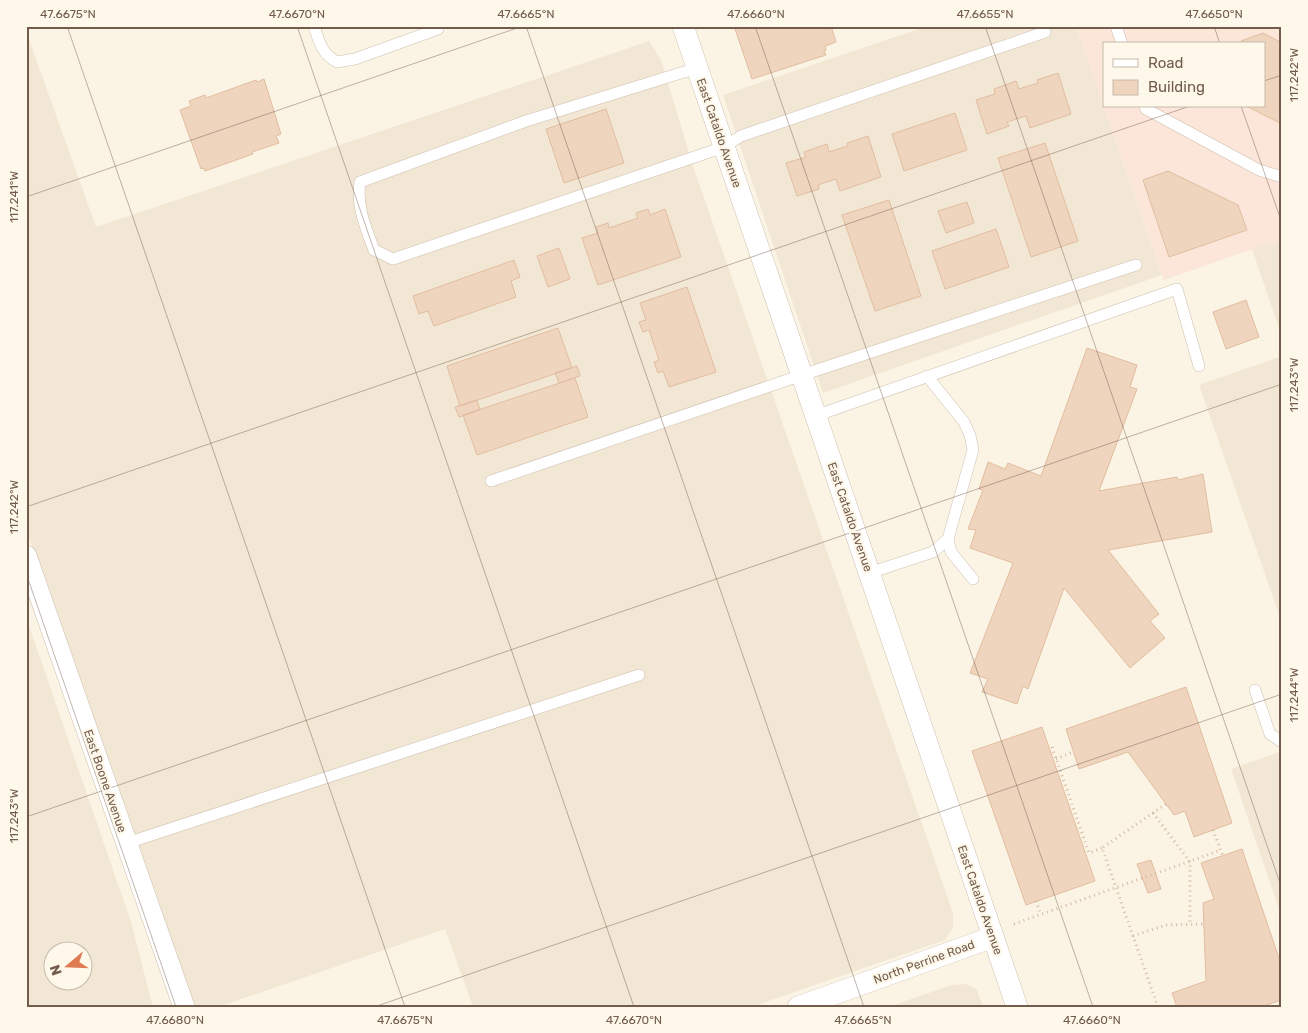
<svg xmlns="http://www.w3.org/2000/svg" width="1308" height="1033" font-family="Rubik,sans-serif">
<rect width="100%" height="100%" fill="#fbf4e5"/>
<path fill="#f2e7d4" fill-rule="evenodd" d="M928,26H1076L1162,275L823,393L723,95Z
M26,31L96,227L649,41L661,60L694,169L953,913V928L945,940L751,1007H473L445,929L218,1007H192L26,529Z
M1282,239V337L1252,249Z
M1282,356V623L1199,385Z
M26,617L131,922L153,1007H26ZM82,950V980H52V950Z
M1282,751V918L1231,769Z
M966,984L977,990L983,1007H888L952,985Z"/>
<path fill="#fbe6d9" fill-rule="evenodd" d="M1076,26H1282V239L1164,280ZM1104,44H1264V106H1104Z"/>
<path fill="#efd5be" stroke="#e1bd9f" d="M734,26H819L820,28L831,26L836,42L825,46L826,50L824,51L826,55L752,79Z
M1263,33L1282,43V121L1280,123L1246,106H1264V44H1240L1241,41Z
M1058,73L1071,114L1030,128L1026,116L1007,122L1009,126L987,134L976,100L995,94L994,89L1016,81L1019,89L1038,83L1037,80Z
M264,79L281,134L276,136L279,143L252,152L253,154L205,171L204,168L201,169L180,110L191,106L189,101L205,95L206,98L256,80L257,82Z
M606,109L624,163L564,183L546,129Z
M955,113L967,150L904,171L892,134Z
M868,136L881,177L840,191L836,179L818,185L819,189L797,196L786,163L806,157L804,152L827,144L829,152L848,146L847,143Z
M1045,143L1078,241L1031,257L998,158Z
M1168,171L1238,205L1247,230L1169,257L1143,180Z
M889,200L921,296L875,311L842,215Z
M967,202L974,223L946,233L938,211Z
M648,209L650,215L665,209L681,257L598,285L582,238L598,233L596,227L608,223L609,228L638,218L636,213Z
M996,229L1009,267L945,289L932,251Z
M559,248L570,279L548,287L537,256Z
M514,260L520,277L511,281L516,297L434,326L428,311L419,314L413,296Z
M687,287L716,372L669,387L663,371L658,373L654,362L659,360L649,330L643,332L639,322L646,320L640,303Z
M1246,300L1259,337L1226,349L1213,312Z
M558,328L572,368L460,406L447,366Z
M1087,348L1137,365L1130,387L1137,389L1099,491L1177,477L1178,480L1203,474L1212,532L1108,550L1159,614L1150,621L1165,638L1130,668L1064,588L1028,689L1023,686L1017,704L982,692L988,679L970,673L1013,563L970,548L976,530L968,529L983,490L979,489L988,462L1005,469L1008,463L1041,476Z
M577,366L580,376L559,383L555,373Z
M575,378L588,417L477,455L463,415Z
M477,400L480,410L459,417L455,407Z
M1186,687L1232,823L1194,837L1185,811L1174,815L1128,752L1079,769L1066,729Z
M1042,727L1095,881L1026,905L972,751Z
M1242,849L1282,967V1000L1260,1007H1177L1172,993L1206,981L1203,903L1214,899L1201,863Z
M1151,860L1161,889L1148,893L1137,864Z"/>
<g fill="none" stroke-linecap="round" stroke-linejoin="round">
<g stroke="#cebfaf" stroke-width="12">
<path id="service" d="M314,26C319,42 322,54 337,62L355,59L438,29
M1116,26L1122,44
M697,68L526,121L360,182C356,206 366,228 374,250L393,259L724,147L741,136L1045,32
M1145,106L1146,109L1259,170L1279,176L1282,175
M927,376L964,422L970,435L973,450L948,539L951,552L973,579
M815,416L1177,289L1199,366
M491,481L802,375L1136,265
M869,573L933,552L948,539
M1255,690L1270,734L1282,742
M127,843L639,675"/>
</g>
<g stroke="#cebfaf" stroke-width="22">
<path id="minor" d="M683,26L1017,1007
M26,556L184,1007
M798,1007L993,937"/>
</g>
<path stroke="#d4b9a1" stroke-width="3" stroke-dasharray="1 4" stroke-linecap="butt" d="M1052,747L1089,853L1102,848
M1056,759L1073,752
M1153,813L1190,862V924
M1213,830L1223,856
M1036,901L1041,915
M1014,924L1221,850
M1133,936L1166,925L1204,924
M1158,1007L1102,848L1166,804"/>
<use href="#service" stroke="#fff" stroke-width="11"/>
<use href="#minor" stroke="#fff" stroke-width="21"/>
</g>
<path fill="none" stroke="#735c4c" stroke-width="1" stroke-opacity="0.45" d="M67,26L405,1007M297,26L634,1007M526,26L864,1007M755,26L1093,1007M985,26L1282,889M1214,26L1220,44M1264,81L1282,75M1241,106L1282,223M26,197L523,26M26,507L1190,106M26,573L176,1007M26,817L1282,384M374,1007L1282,694M1274,1007L1282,1004"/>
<g text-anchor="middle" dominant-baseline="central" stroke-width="4.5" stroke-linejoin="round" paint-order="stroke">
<g font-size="12" fill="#735c4c" stroke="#fef8eb">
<text transform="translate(719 133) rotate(71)">East Cataldo Avenue</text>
<text transform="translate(850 517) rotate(71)">East Cataldo Avenue</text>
<text transform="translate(105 781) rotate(71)">East Boone Avenue</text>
<text transform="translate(980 900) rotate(71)">East Cataldo Avenue</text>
<text transform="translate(924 962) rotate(-20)">North Perrine Road</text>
</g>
</g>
<rect width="1308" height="1033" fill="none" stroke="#fef8eb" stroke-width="55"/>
<rect x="1103" y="42" width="162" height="65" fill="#fef8eb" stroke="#c6baab"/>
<rect x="1113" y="59" width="25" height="8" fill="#ffffff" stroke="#c6baab"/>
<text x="1148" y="68" font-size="15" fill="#735c4c">Road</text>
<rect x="1113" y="80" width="25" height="15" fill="#efd5be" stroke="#c6baab"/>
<text x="1148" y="92" font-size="15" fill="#735c4c">Building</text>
<g transform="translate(68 966) rotate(251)"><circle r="24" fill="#fef8eb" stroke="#c6baab"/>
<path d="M0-4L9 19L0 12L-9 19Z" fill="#df7b50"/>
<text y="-8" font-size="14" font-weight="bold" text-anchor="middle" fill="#735c4c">N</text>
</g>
<rect x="28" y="28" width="1252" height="978" fill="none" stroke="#735c4c" stroke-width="2"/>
<g font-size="12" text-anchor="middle" fill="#735c4c">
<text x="68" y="18">47.6675°N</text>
<text x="297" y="18">47.6670°N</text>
<text x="526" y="18">47.6665°N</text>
<text x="756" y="18">47.6660°N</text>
<text x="985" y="18">47.6655°N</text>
<text x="1214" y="18">47.6650°N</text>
<text transform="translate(1294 75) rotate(-90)" y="4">117.242°W</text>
<text transform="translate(14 197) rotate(-90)" y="4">117.241°W</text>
<text transform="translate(1294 385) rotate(-90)" y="4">117.243°W</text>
<text transform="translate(14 507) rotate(-90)" y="4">117.242°W</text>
<text transform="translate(1294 695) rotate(-90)" y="4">117.244°W</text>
<text transform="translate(14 816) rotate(-90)" y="4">117.243°W</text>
<text x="175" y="1024">47.6680°N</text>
<text x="405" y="1024">47.6675°N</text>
<text x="634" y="1024">47.6670°N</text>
<text x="863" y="1024">47.6665°N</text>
<text x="1092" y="1024">47.6660°N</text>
</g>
</svg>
